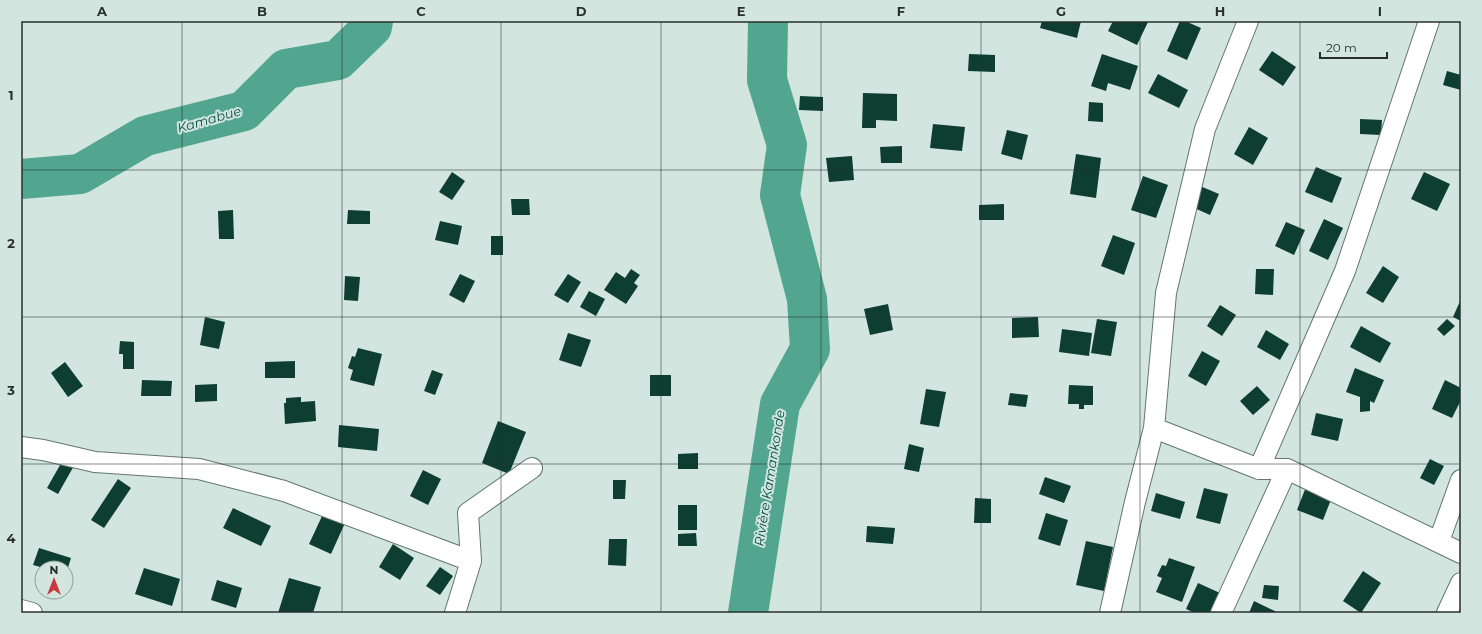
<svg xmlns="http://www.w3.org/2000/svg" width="1482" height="634" font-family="Montserrat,sans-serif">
<rect width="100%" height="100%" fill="#d2e5df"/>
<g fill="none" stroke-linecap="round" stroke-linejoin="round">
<path stroke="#52a690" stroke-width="40" d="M21,179L80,174L145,136L244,111L286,69L338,60L372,27L373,21
M748,613L780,404L810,349L807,299L780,195L787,145L767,80L768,21"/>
</g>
<path fill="#0e3d32" d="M1042,21H1081L1077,38L1040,28Z
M1113,21H1145L1148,22L1137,45L1108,31Z
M1180,21H1185L1201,28L1187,60L1167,51Z
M1272,51L1296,67L1283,86L1259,70Z
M969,54L995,55V72L968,71Z
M1102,54L1138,66L1130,90L1108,83L1106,91L1091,86Z
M1447,71L1461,75V90L1443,85Z
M1158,74L1188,90L1179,108L1148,93Z
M863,93L897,94V121L876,120V128H862Z
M800,96L823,97V111L799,110Z
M1089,102L1103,103V122L1088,121Z
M1360,119L1382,120L1381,135L1360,134Z
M933,124L965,127L962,151L930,148Z
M1249,127L1268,138L1253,165L1234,154Z
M1007,130L1028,135L1022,160L1001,154Z
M902,146V163H881L880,147Z
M1076,154L1101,158L1096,198L1070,194Z
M852,156L854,180L829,182L826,158Z
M1316,167L1342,178L1332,203L1305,192Z
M452,172L465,181L452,200L439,192Z
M1424,172L1450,184L1437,211L1411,199Z
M1143,176L1168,185L1156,218L1131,210Z
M1200,186L1219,194L1210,215L1192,207Z
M511,199H529L530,215H512Z
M1004,204V220H979V205Z
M233,210L234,239H219L218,211Z
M348,210L370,211V224H347Z
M1324,219L1343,228L1328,260L1309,251Z
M440,221L462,226L458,245L435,240Z
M1286,222L1305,230L1294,255L1275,246Z
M1113,235L1135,243L1124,275L1101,266Z
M491,236H503V255H491Z
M1383,266L1399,277L1383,303L1366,293Z
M631,269L640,275L634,283L638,286L626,304L604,290L616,272L625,278Z
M1256,269H1274L1273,295L1255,294Z
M460,274L475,281L464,303L449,295Z
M568,274L581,282L568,303L554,295Z
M345,276L360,277L358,301L344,300Z
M589,291L605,299L596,316L580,307Z
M1461,299V321L1453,317Z
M888,304L893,330L870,335L864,309Z
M1220,305L1236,315L1222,336L1207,326Z
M205,317L225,322L219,349L200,345Z
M1038,317L1039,337L1012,338V318Z
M1097,319L1117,322L1111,356L1091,353Z
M1447,319L1455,326L1444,336L1437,329Z
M1361,326L1391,343L1380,363L1350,347Z
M1062,329L1092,333L1089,356L1059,352Z
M1266,330L1289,344L1280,360L1257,347Z
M568,333L591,340L581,367L559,360Z
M120,341L134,342V369H123V354H119Z
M358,348L382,354L374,386L350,380L353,370L348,368L352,356L355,357Z
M1202,351L1220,361L1206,386L1188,376Z
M295,361V378H265V362Z
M65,362L83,386L68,397L51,373Z
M1355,368L1384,380L1374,403L1370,401V411L1360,412V397L1346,392Z
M432,370L443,374L435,395L424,391Z
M650,375H671V396H650Z
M142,380L172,381L171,396H141Z
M1445,380L1461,388V400L1452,418L1432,409Z
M217,384V401L195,402V385Z
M1069,385L1093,386V405H1084V409H1079V404H1068Z
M1257,386L1270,400L1253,415L1240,401Z
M926,389L946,392L939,427L920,424Z
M1010,393L1028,395L1026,407L1008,405Z
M301,397V402L315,401L316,421L285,424L284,403H286V398Z
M1316,413L1343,419L1338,441L1311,435Z
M498,421L526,432L509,474L482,463Z
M339,425L379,429L377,451L338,447Z
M909,444L924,448L919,472L904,469Z
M698,453V469H678V454Z
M64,458L75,464L58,494L47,488Z
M1430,459L1444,466L1434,485L1420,478Z
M423,470L441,479L428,505L410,496Z
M1045,477L1071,486L1064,503L1039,494Z
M118,479L131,488L104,528L91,520Z
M613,480H626L625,499H613Z
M1306,487L1332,497L1323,520L1297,510Z
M1204,488L1228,494L1220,524L1196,518Z
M1156,493L1185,502L1180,519L1151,511Z
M975,498L991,499V523H974Z
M678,505H697V530H678Z
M233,508L271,526L261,546L223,528Z
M1046,513L1068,520L1060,546L1038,539Z
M323,514L345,523L331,554L309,544Z
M867,526L895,528L893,544L866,542Z
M696,533L697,546H678V534Z
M609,539H627L626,566L608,565Z
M1086,541L1113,547L1104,591L1076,585Z
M393,544L414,558L400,580L379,567Z
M39,548L71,558L66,574V568H44L33,565Z
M1169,558L1195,567L1182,602L1156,592L1162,578L1157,576L1162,565L1166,566Z
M440,567L453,576L440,595L426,586Z
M144,568L180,579L172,606L135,594Z
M1363,571L1381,583L1361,613L1343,601Z
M289,578L321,587L313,613H278Z
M217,580L242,588L236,608L211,600Z
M1198,583L1220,593L1211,613H1195L1186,609Z
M1264,585L1279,586L1278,600L1262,598Z
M1254,601L1279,613H1249Z"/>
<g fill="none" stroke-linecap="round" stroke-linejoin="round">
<g stroke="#64756f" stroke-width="22">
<path id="street" d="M1154,428L1259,469H1287L1461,553
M21,447L43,450L95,462L199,469L284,491L471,561
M1259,469L1345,271L1429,21
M1439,541L1461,480
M21,610L32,613
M455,613L471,561L468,513L532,468
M1110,613L1135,502L1154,428L1166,293L1205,129L1248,21
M1221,613L1287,469
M1447,613L1461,583"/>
</g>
<use href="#street" stroke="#fff" stroke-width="20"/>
</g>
<path fill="none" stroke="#282f2c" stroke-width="1" stroke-opacity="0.55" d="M182,21V613M342,21V613M501,21V613M661,21V613M821,21V613M981,21V613M1140,21V613M1300,21V613M21,170H1461M21,317H1461M21,464H1461"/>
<g text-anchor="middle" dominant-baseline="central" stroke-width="4" stroke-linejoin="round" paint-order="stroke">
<g font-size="13" font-style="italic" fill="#055141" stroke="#d2e5df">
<text transform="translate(209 119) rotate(-16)">Kamabue</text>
<text transform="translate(769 478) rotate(-81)">Rivière Kamankonde</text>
</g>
</g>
<rect width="1482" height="634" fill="none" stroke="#d2e5df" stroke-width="44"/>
<g transform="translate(54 580)"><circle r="19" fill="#d2e5df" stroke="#8e9c97"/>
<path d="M0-3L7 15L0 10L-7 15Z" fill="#c8383c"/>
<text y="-6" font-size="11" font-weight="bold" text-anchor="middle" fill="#282f2c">N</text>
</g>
<path d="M1320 52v6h67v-6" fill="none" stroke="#282f2c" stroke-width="2"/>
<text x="1326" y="52" font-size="12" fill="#282f2c" stroke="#d2e5df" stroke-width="3" paint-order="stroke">20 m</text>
<rect x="22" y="22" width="1438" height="590" fill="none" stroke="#282f2c" stroke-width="1.5"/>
<g font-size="13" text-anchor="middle" font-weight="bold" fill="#282f2c">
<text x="102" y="16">A</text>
<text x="262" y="16">B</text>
<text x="421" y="16">C</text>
<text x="581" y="16">D</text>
<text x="741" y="16">E</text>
<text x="901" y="16">F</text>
<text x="1061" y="16">G</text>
<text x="1220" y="16">H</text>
<text x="1380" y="16">I</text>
<text x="11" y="100">1</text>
<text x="11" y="248">2</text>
<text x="11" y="395">3</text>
<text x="11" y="543">4</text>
</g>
</svg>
